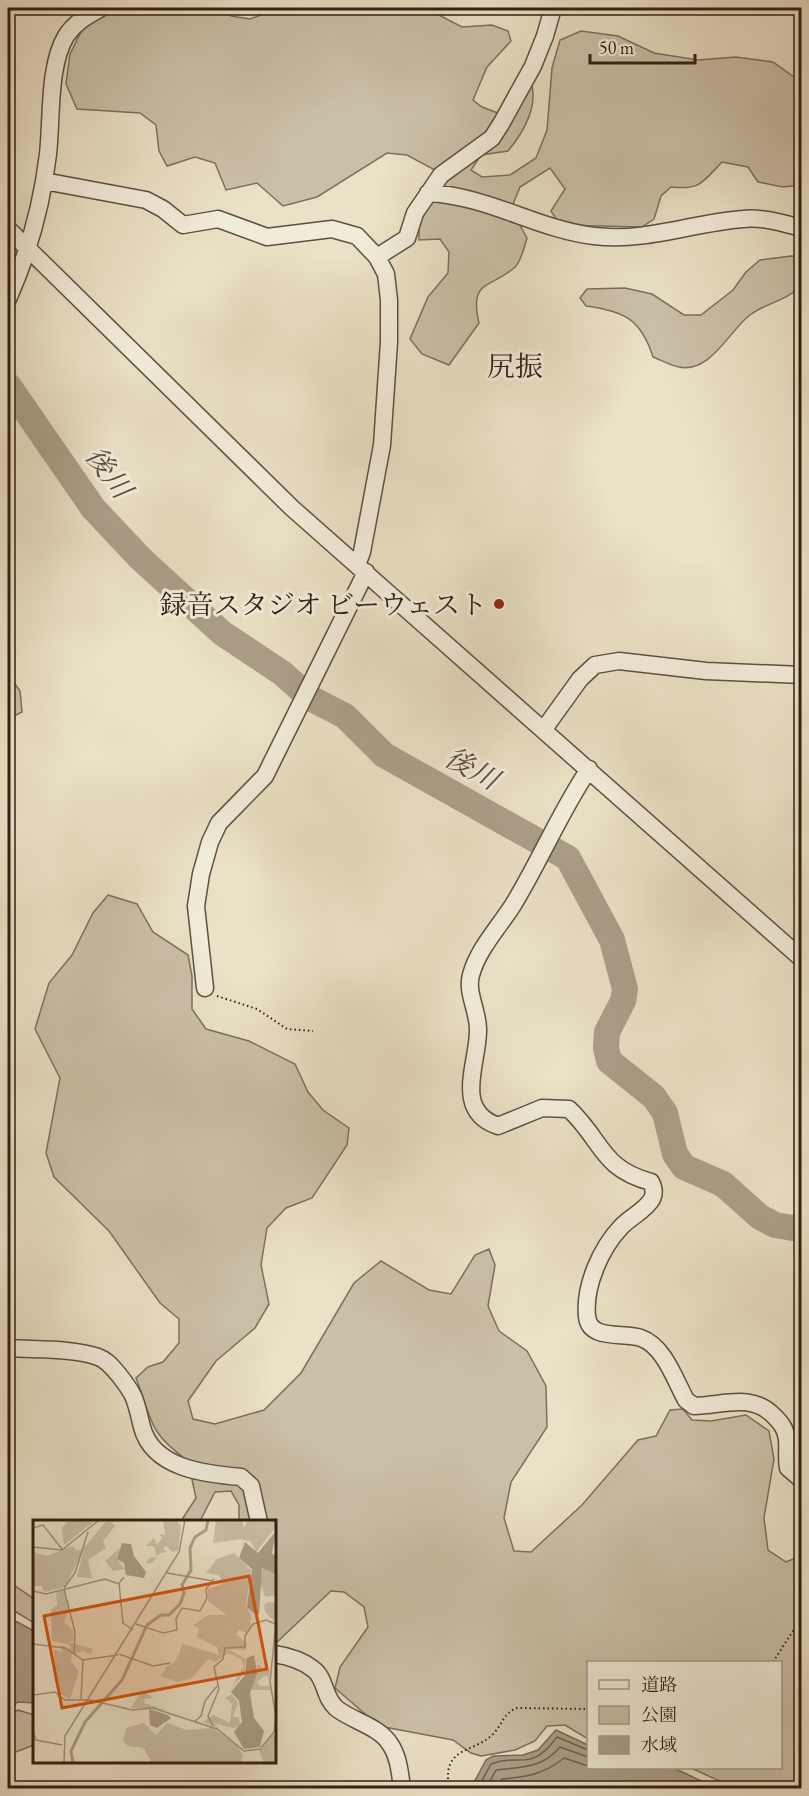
<svg xmlns="http://www.w3.org/2000/svg" width="809" height="1796" font-family="'EB Garamond','Noto Serif JP',serif">
<rect width="100%" height="100%" fill="#eae1c6"/>
<filter id="stains"><feTurbulence type="fractalNoise" baseFrequency=".00333" numOctaves="4"/><feColorMatrix values="0 0 0 0 .2 0 0 0 0 .09 0 0 0 0 .02 0 0 0 .5 -.17"/></filter>
<radialGradient id="worn" r=".72"><stop offset=".6" stop-color="#630" stop-opacity="0"/><stop offset="1" stop-color="#630" stop-opacity=".3"/></radialGradient>
<path fill="#cac0a8" stroke="#7d705e" stroke-width="1.5" d="M117,8H221L231,16L250,19L280,8H381L435,13L462,27L492,25L508,31L511,41L487,67L473,100L482,107L498,113L530,78C540,104 524,132 508,151L481,155L471,170L482,177L510,175L536,158L547,130L552,68L560,40L581,31L618,36L654,53L698,60L736,57L773,62L794,77L801,78V185L783,187L758,182L748,167L722,162C702,183 700,190 671,187L661,196L654,219L642,227L560,225L551,211L565,189L550,168L520,187L511,209L527,238C524,247 521,263 514,268C489,289 469,280 479,323L449,365L422,354L410,339L428,297L448,273L449,252L440,239L419,240V220L435,170L407,155L387,153L317,197L283,206L257,183L226,190L215,163L195,157L167,166L159,151L156,125L140,113L77,109L66,84L70,54L86,22Z
M791,256L801,257V286C786,301 766,303 750,315C729,331 710,374 679,367C670,365 661,360 653,357C641,319 624,311 586,306L580,298L587,289L625,288L652,294L684,315H701L733,290L746,272L760,260Z
M8,674L20,691L22,712L8,719Z
M108,895L137,904L153,932L188,955L192,976V1009L206,1029L249,1041L295,1064L308,1092L323,1110L349,1128L347,1145L312,1198L286,1208L267,1228L261,1265L269,1304L255,1328L216,1361L188,1401L193,1419L215,1424L264,1410L301,1373L354,1283L381,1261L429,1290L451,1294L475,1255L489,1249L495,1265L488,1306L499,1331L527,1351L546,1386L547,1427L511,1482L504,1518L514,1551L531,1552L582,1505L638,1440L656,1436L670,1410L683,1409L692,1420L711,1421L746,1415L769,1431L774,1459L764,1518L768,1550L786,1562L801,1556V1788H735L691,1768H780V1662H588V1739L565,1725L547,1726L535,1741L515,1750L481,1756L471,1753L453,1740L379,1726L335,1688L340,1667L368,1627L364,1607L344,1592L331,1591L275,1644L274,1522L239,1521V1505L231,1491L215,1492L200,1521H181L196,1498L188,1461C147,1431 153,1422 136,1378L148,1367L163,1362L179,1343V1319L160,1303L109,1231L54,1177L46,1153L60,1078L35,1029L49,983L72,955L93,913Z
M8,1581L34,1599V1623L8,1607Z
M18,1710L34,1715V1745L8,1755V1715Z"/>
<path fill="#ab9f89" stroke="#7a6c5a" stroke-width="1.5" d="M8,1617L34,1631V1703L18,1702L8,1710Z
M556,1730L588,1745V1768H674L716,1788H471L486,1760L493,1756L523,1755L538,1750Z"/>
<g fill="none" stroke-linecap="round" stroke-linejoin="round">
<path stroke="#6e604e" stroke-width="1.5" d="M478,1788L491,1764C522,1752 529,1774 557,1737L588,1750
M486,1788L496,1770C522,1767 543,1768 560,1747L588,1757
M496,1788L502,1779C527,1777 544,1774 564,1758L588,1766"/>
<path stroke="#ab9f89" stroke-width="26" d="M8,385L93,508L141,559L222,633L282,673L310,698L345,716L384,755L568,858L612,940L625,989L623,1001L607,1032L606,1048L609,1061L654,1097L665,1113L675,1154L684,1167L723,1184L760,1217L775,1225L793,1228L802,1226"/>
<g stroke="#5e5040" stroke-width="19">
<path id="minor" d="M44,181L146,200L163,209L183,225L218,219L267,237L332,229L357,236L377,257L386,274L389,300V342L382,445L362,552L357,565
M428,193C489,196 536,229 594,236C648,242 691,223 743,219C763,217 782,223 802,228
M8,229L292,508L802,959
M377,257L407,238L415,213L441,175L492,138L501,124L533,66L545,36L553,8
M8,299C29,252 42,205 48,154C52,119 48,66 66,36C75,22 87,16 101,8
M544,729L580,679L595,665L619,661L706,671L802,675
M589,769C560,812 540,861 513,905C499,927 478,949 471,975C466,992 478,1011 478,1029C479,1062 452,1110 498,1126L542,1108L569,1109C603,1141 600,1168 651,1182C654,1188 655,1193 652,1199C645,1211 630,1217 621,1227C601,1248 584,1286 587,1316C589,1341 623,1332 641,1338C664,1346 675,1380 686,1400L694,1406C722,1406 751,1392 774,1416C781,1423 786,1429 787,1440C788,1449 786,1458 788,1468L802,1480
M205,988L196,906L201,874L210,842L219,823L265,776L366,572
M8,1348C34,1350 74,1348 98,1357C107,1360 113,1368 119,1375C137,1398 135,1400 142,1427C153,1469 206,1474 241,1477L251,1486L259,1522
M274,1654C288,1656 303,1661 313,1669C326,1678 323,1696 336,1708C352,1721 379,1726 390,1744C399,1757 400,1774 402,1788"/>
</g>
<path stroke="#302014" stroke-width="2" stroke-dasharray="1.5 3" stroke-linecap="butt" d="M217,996L257,1009L287,1029L313,1031
M773,1662L793,1631L802,1610
M449,1788C442,1746 472,1754 492,1735C502,1726 503,1713 517,1708L588,1709"/>
<use href="#minor" stroke="#f1ecda" stroke-width="16"/>
</g>
<circle fill="#8f2418" stroke="#f1ecda" stroke-width="2" cx="499" cy="604" r="6"/>
<g text-anchor="middle" dominant-baseline="central" stroke-width="6" stroke-linejoin="round" paint-order="stroke">
<g font-size="27" fill="#302014" stroke="#f1ecda" text-anchor="end">
<text x="487" y="604">録音スタジオ ビーウェスト</text>
</g>
<g font-size="28" fill="#302014" stroke="#f1ecda">
<text x="515" y="366">尻振</text>
</g>
<g font-size="28" font-style="italic" fill="#5b4c3d" stroke="#f1ecda">
<text transform="translate(109 472) rotate(53)">後川</text>
<text transform="translate(472 768) rotate(29)">後川</text>
</g>
</g>
<g transform="translate(33 1520)">
<rect width="243" height="243" fill="#eae1c6"/>
<path d="M35,0H63L31,25L29,8ZM74,0H94L78,2L82,6L70,21L73,28L55,40L59,58L44,57L51,28ZM130,0H143L148,6L145,30L140,32L133,26L130,29L134,32L127,33L120,42L113,44L116,38L124,37L121,26H113L121,18L124,25L129,18L126,14L132,15ZM183,0H209L211,8L215,0H243V7L223,32L218,22L208,19L180,23ZM39,26L45,31L52,26L32,67L11,72L9,66H0V32L14,36ZM87,28L84,39L92,49L80,51L72,41ZM201,33L218,50L213,86L218,95L217,107L214,113L206,110L203,114L214,124L213,130L194,129L213,139L211,154L198,168L211,146L208,139L195,133L183,142L175,139L159,158L145,162L128,156L134,146L142,142L150,124L186,135L184,127L164,117L166,108L160,105L175,95H194L175,81V69L190,64L186,55L173,53L184,39ZM235,48L243,55V75L232,77L227,62L230,49ZM23,71H31L36,89L31,102L40,110L41,121L36,122L60,129L58,134L50,131L39,135L38,141L46,152L37,179L25,173L21,152V130L30,132L27,125L38,129L35,124L19,121L18,90L24,85ZM236,82L243,83L242,102L232,92L231,85ZM225,144L231,151L237,150L236,159L233,155L224,162L227,166H236L239,170H218ZM109,170L120,178L112,179L111,183L133,190L98,188ZM199,174L205,183L200,197H206L207,206L200,208L180,203L186,208L170,202L180,195L197,203L199,184L192,178ZM111,203L123,215L134,203L154,210L179,208L203,224L210,235L208,243H119L111,228L95,226L90,221L93,208ZM239,214L243,215V243H231L226,231Z" fill="#cac0a8"/>
<path d="M243,11L239,33L243,37V54L229,48L226,94L223,95L214,87L219,49L206,38L212,22L225,33ZM89,23L98,24L101,36L113,52L111,58L93,55L91,43L84,39ZM221,135L224,153L217,173L221,198L231,211L227,227L211,229L201,212L209,202L206,181L198,172L212,155L214,138ZM116,189L135,195L138,198L124,208L117,205Z" fill="#ab9f89"/>
<path fill="none" stroke="#ab9f89" stroke-width="3" d="M40,243L38,231L52,202L89,160L114,105L128,95H136L147,84L151,73L149,65L158,50L157,28L162,17L173,10L175,0"/>
<path fill="none" stroke="#a0947f" stroke-width="1.5" d="M0,8L10,5L29,29M0,27L29,30L66,0M134,53L180,61M91,57L86,63L90,103L100,110M31,68L42,53L55,12M31,69L42,112L41,135M0,71L13,74L72,59L86,64M103,104L130,113L144,110L143,99L149,88L167,91L174,78L173,69L181,59M0,124L32,128L50,140L85,135M86,134L120,146L137,143M0,175L22,172L32,180H57L99,190L120,188L184,209L211,231L227,229L241,212M48,179L50,140M161,202L168,196L172,181L184,166M180,206L175,196L186,169L181,147L190,139L192,128L212,127V116L220,104L233,100L243,104M0,211L3,220L29,225M241,212L243,197L237,162L243,103M31,243L32,216L146,32L152,0"/>
<path fill="#d6530d" fill-opacity="0.15" stroke="#d6530d" stroke-width="3" d="M216,56L234,149L29,188L11,96Z"/>
<rect width="243" height="243" fill="none" stroke="#302014" stroke-width="3"/>
</g>
<rect width="809" height="1796" fill="none" stroke="#eae1c6" stroke-width="30"/>
<rect x="9" y="9" width="791" height="1778" fill="none" stroke="#302014" stroke-width="3"/>
<rect x="15" y="15" width="779" height="1766" fill="none" stroke="#302014" stroke-width="1.5"/>
<rect x="587" y="1661" width="195" height="108" fill="#f1ecda" stroke="#a49a8b" stroke-width="1.5"/>
<rect x="599" y="1680" width="30" height="9" fill="#f1ecda" stroke="#a49a8b" stroke-width="1.5"/>
<text x="641" y="1691" font-size="18" fill="#302014">道路</text>
<rect x="599" y="1706" width="30" height="18" fill="#cac0a8" stroke="#a49a8b" stroke-width="1.5"/>
<text x="641" y="1721" font-size="18" fill="#302014">公園</text>
<rect x="599" y="1736" width="30" height="18" fill="#ab9f89" stroke="#a49a8b" stroke-width="1.5"/>
<text x="641" y="1751" font-size="18" fill="#302014">水域</text>
<path d="M590 54v9h105v-9" fill="none" stroke="#302014" stroke-width="3"/>
<text x="599" y="54" font-size="18" fill="#302014" stroke="#f1ecda" stroke-width="4.5" paint-order="stroke">50 m</text>
<rect width="100%" height="100%" filter="url(#stains)"/>
<rect width="100%" height="100%" fill="url(#worn)"/>
</svg>
